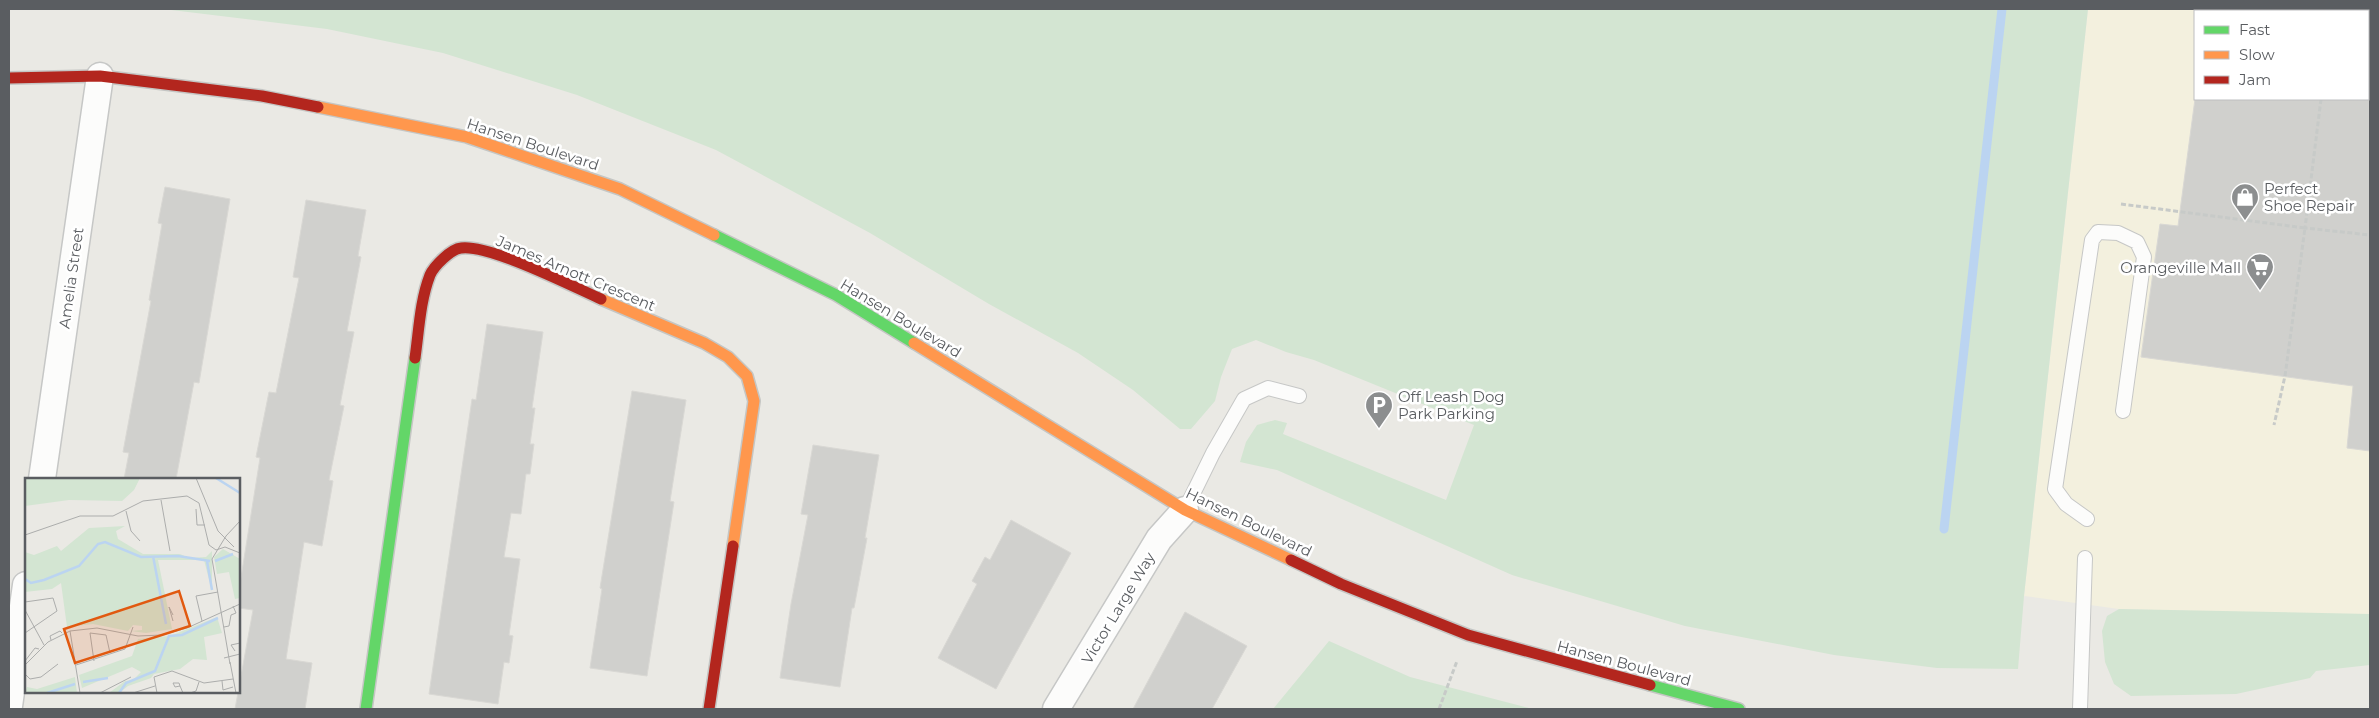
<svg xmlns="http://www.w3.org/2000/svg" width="2379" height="718" font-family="Montserrat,sans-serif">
<rect width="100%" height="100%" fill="#eae9e4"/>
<path fill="#f3f0de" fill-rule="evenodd" d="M2088,9H2370V616L2119,609L2024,596ZM2195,11H2368V99H2195Z"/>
<path fill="#d3e5d2" d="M163,9H2088L2024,596L2018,669L1937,668L1834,655L1685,626L1512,575L1277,470L1240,462L1246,442L1257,425L1275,420L1287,423L1283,434L1446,500L1474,425L1314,360L1286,352L1256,340L1232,349L1221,377L1215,401L1191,429H1180L1133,390L1078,353L989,304L870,233L716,150L577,95L443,53L327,29Z
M2119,609L2370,614V665L2316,671L2310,678L2236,694L2131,696L2114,684L2105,662L2102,631L2107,616Z
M1329,641L1410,677L1533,709H1273Z"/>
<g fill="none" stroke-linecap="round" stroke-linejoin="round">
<path stroke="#bbd4f1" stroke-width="9" d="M1944,529L2002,9"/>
</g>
<path fill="#d0d0cd" stroke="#d9d8d4" d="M2195,99H2370V451L2347,448L2353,386L2141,357L2160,224L2178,226Z
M165,187L230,199L199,383L194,382L176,479H124L129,453L123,452L151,301L149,300L162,224L158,223Z
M306,200L366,210L358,256L361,257L347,331L354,332L340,405L344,406L329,480L333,481L322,546L304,542L286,659L312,663L305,709H235L253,610L239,608V590L260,458L256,457L269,392L276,393L299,278L293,277Z
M487,324L543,332L532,408H535L530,444H534L530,474H526L521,514L511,513L504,557L520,559L509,635L513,636L509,663L504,662L498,704L429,694L472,399L476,400Z
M632,391L686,400L670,501L674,502L647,676L590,668L602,589L600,588Z
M813,445L879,455L865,538H867L854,608H852L840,687L780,678L791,604L808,515L801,514Z
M1011,520L1071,553L996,689L938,658L977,584L972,581L985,557L990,560Z
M1185,612L1247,646L1212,709H1133Z"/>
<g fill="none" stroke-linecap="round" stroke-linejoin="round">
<g stroke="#c6c7c6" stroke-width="16">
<path id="lane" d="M1185,510L1213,453L1244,399L1268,388L1299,396
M2087,519L2066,504L2055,489L2092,240L2098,232L2118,233L2137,242L2144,257L2123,411
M2080,709L2085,558"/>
</g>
<g stroke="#c6c7c6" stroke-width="29">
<path id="street" d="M42,479L100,76
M9,706L26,585
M1056,709L1159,539L1185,510"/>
</g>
<g stroke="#c5c6c4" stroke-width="14">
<path id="fast" d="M714,235L836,295L914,343
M1650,685L1739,709
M366,709L415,358"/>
</g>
<g stroke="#c5c6c4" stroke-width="14">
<path id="slow" d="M318,107L467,137L620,189L714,235
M601,299L704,343L728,357L747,376L754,401L733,546
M914,343L1185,510L1291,560"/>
</g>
<g stroke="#c5c6c4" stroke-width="14">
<path id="jam" d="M9,78L100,76L262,96L318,107
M415,358C419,330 420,301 430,275C434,266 451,249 461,248C489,244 572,286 601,299
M1291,560L1341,584L1468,635L1650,685
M709,709L733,546"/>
</g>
<path stroke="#c7cac8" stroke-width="3" stroke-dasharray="5 2.5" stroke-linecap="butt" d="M2332,11L2333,9
M2321,99L2305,228L2370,235
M2121,204L2305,228L2285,376L2274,425
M1439,709L1457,661"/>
<use href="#lane" stroke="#fcfcfb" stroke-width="14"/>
<use href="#street" stroke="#fcfcfb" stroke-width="26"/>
<use href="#fast" stroke="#63d668" stroke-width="11"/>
<use href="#slow" stroke="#ff974d" stroke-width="11"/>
<use href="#jam" stroke="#b3261e" stroke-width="11"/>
</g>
<defs>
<g id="shop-pin" transform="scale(1.4375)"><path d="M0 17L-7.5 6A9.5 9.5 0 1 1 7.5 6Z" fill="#8c8e8f" stroke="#fff"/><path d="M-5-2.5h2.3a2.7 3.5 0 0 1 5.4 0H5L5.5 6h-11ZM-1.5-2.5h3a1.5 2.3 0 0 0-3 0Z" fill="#fff"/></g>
<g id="supermarket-pin" transform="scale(1.4375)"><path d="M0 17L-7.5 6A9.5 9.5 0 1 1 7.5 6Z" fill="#8c8e8f" stroke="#fff"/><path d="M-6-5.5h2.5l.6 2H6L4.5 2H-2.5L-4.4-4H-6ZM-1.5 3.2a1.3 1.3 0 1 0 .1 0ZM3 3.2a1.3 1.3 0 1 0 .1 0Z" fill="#fff"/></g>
<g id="parking-pin" transform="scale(1.4375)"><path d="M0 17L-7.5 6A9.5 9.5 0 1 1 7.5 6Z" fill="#8c8e8f" stroke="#fff"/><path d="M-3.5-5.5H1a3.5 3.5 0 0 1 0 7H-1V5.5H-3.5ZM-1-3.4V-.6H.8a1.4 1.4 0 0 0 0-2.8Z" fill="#fff"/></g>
</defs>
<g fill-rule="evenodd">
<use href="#shop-pin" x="2245" y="197"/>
<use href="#supermarket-pin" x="2260" y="267"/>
<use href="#parking-pin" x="1379" y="405"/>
</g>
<g text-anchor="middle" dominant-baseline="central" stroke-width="5" stroke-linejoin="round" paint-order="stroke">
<g font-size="15" fill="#5a5d61" stroke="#fff">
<text transform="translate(533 144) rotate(18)">Hansen Boulevard</text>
<text transform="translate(576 273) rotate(23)">James Arnott Crescent</text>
<text transform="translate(71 278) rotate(-82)">Amelia Street</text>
<text transform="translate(901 318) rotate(31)">Hansen Boulevard</text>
<text transform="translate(1249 522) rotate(26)">Hansen Boulevard</text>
<text transform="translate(1118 608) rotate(-59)">Victor Large Way</text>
<text transform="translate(1624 663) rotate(15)">Hansen Boulevard</text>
</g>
<g font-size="15" fill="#5a5d61" stroke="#fff" text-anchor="start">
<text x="2264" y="188">Perfect<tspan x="2264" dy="17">Shoe Repair</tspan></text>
<text x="2241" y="267" text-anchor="end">Orangeville Mall</text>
<text x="1398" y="396">Off Leash Dog<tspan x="1398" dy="17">Park Parking</tspan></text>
</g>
</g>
<g transform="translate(25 478)">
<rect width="215" height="215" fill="#eae9e4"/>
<path d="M0,0H115L109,12L97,23L44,22L0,28ZM100,48L91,53L93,61L118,76H155L164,80L181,79L187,73V113L179,82H133L147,151L121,155L106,153L117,152V148L108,147L103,153L68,146L42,149L36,105L27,111L0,114V74L9,77L32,68L36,73L64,50ZM198,71L215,81V120L210,121L204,94L192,96L189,79ZM192,139L197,155L179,159L182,182L168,181L155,191L129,196L126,200L103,208L94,215H84L100,203L108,202L116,194L107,189L57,210L54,197L107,178L113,161L145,158ZM50,199L52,215H0L2,209L12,211Z" fill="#d3e5d2"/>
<path fill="none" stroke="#bbd4f1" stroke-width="2.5" d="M191,0L215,15M128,78L141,146M182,83L187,112M190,83L208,76M0,101L6,105L19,102L54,88L73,66L80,64L116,79L153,78L185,83M58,204L83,200M22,215L50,206M94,215L101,205L130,193L144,158L157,157L193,140"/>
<path fill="none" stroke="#acadac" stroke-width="1" d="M171,0L193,53L209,69M136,22L145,73M171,31L172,47H180M101,33L106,53L115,63M0,57L55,38H88L118,23L162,18L174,25L184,67L191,72M201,58L215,43M201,58L187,81L205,186M191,72L200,69L215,75M0,124L28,120L32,133L0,155M0,132L19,167M148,143L144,129L148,137M177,143L171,118L193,114M199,149L204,148L206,137L211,135L208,128M45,153L55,215M26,162L25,158L35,153L37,155M210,173L206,167L215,165M199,180L215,176M0,183L10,170L14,171M69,183L65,155L81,157L85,175M205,184L211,215M0,187L23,164L45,153L72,150L113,158L137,157L162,150L215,126M51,187L100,171L108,149M0,196L5,201L16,199L33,186M197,203L198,212L208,209M155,208L150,209L148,205H154L155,208L158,215M75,215L106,199M108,215L130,208M132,215L129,199L147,193L179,205L208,201M165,215L171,213L174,204"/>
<path fill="#e15910" fill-opacity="0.15" stroke="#e15910" stroke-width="2.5" d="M154,113L165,148L50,185L39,151Z"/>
<rect width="215" height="215" fill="none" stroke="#5a5d61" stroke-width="2.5"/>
</g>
<rect width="2379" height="718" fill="none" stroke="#5a5d61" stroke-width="20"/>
<rect x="2194" y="10" width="175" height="90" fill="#ffffff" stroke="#bdbec0"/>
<rect x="2204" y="26" width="25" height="8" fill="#63d668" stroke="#bdbec0"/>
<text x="2239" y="35" font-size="15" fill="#5a5d61">Fast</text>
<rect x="2204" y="51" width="25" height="8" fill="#ff974d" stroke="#bdbec0"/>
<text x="2239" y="60" font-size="15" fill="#5a5d61">Slow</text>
<rect x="2204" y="76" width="25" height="8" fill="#b3261e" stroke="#bdbec0"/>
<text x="2239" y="85" font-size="15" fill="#5a5d61">Jam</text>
</svg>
